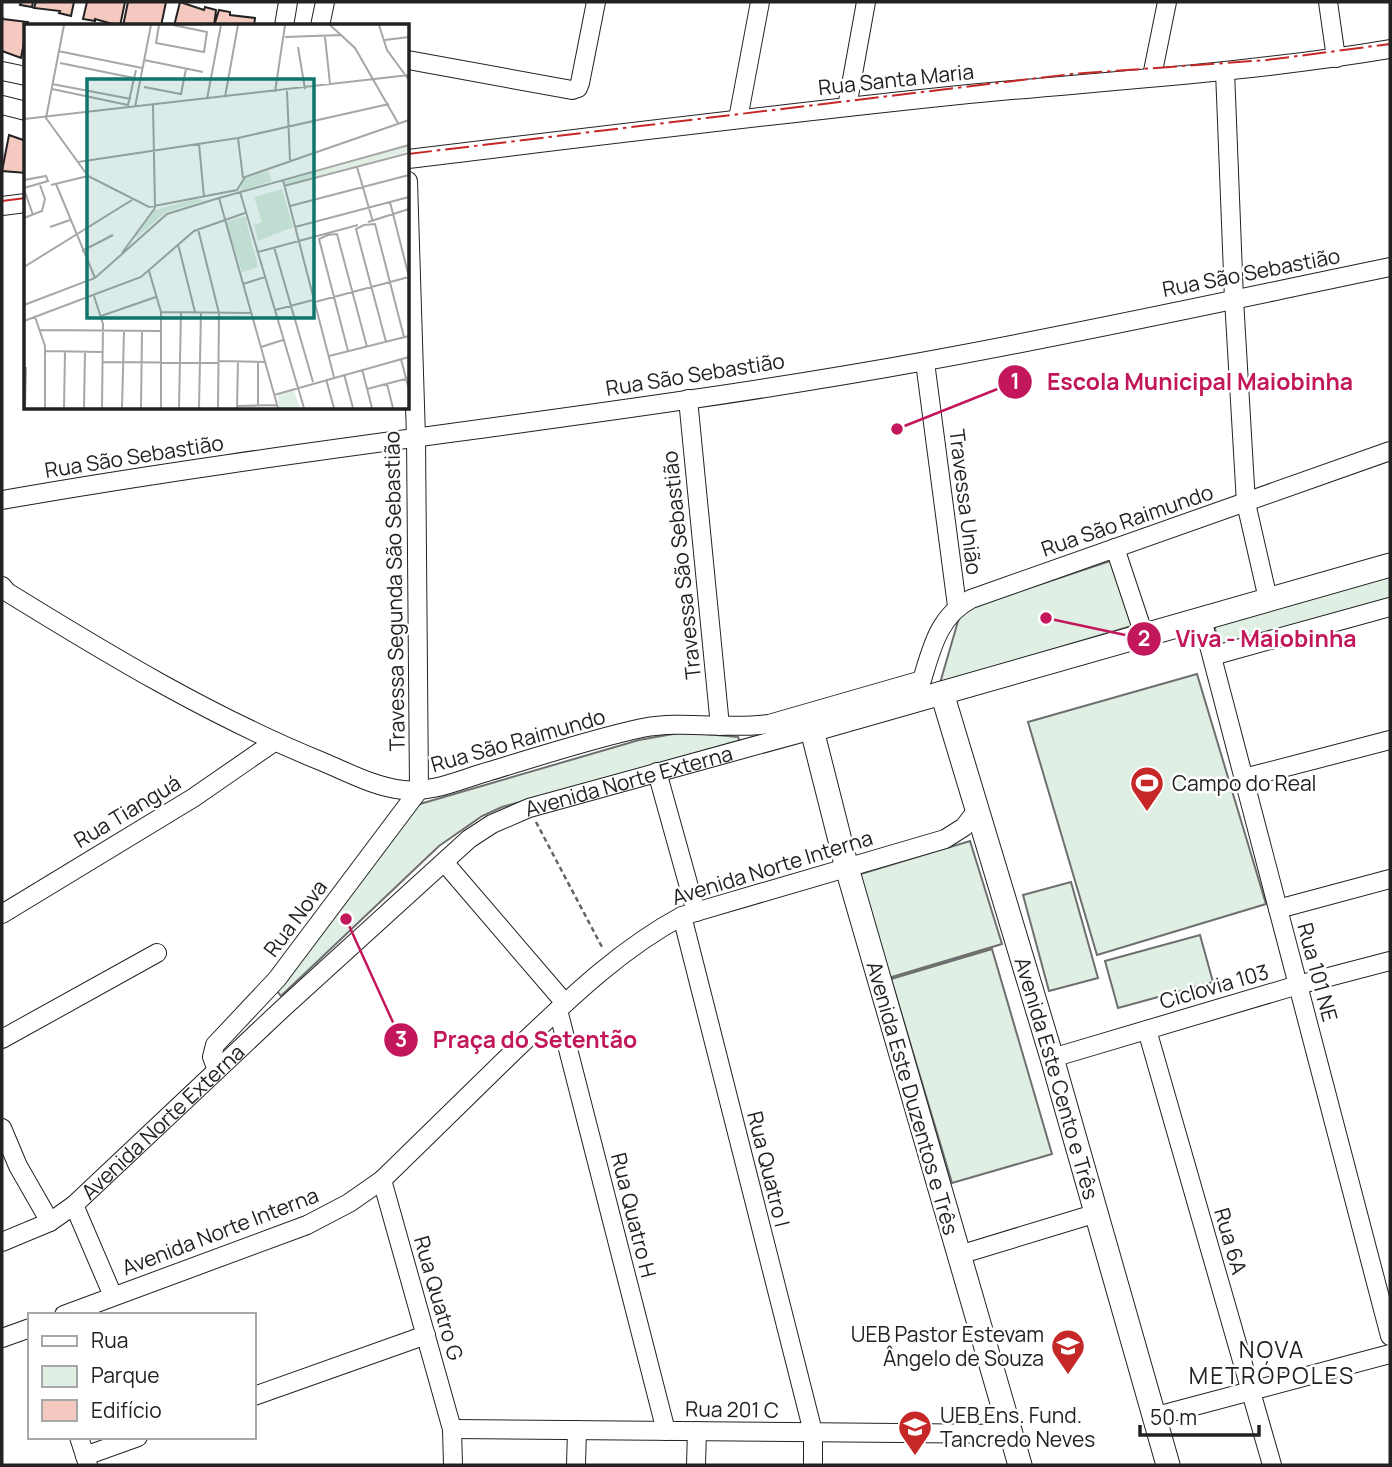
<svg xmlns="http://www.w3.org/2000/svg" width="1392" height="1467" font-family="Manrope,sans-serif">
<rect width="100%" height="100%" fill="#fff"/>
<path fill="#e0efe3" stroke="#6f6f6f" stroke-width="2" d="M1113,560L1135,625L940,683L961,611Z
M1390,575V601L1220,648L1214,625Z
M1197,674L1266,904L1097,955L1028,722Z
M684,732L738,737L740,741L502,807L482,816L439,846L281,996L277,991L412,810L420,804L639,740Z
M970,841L1002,944L885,979L854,876Z
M1071,882L1098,978L1049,991L1023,895Z
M1200,935L1213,982L1118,1008L1105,961Z
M992,949L1052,1154L952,1183L891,979Z"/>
<path fill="#f3c9c0" stroke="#222" stroke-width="2" d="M18,2H33L32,7L20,5L21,2Z
M36,2H74L71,16L59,13L60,11L34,8Z
M87,2H125L120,26L95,19V21L83,19Z
M128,2H166L161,26H123Z
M180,2L204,10L205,7L216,10L214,26H174Z
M219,10L230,12V15L255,18L254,26H214Z
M2,16L3,19L28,22L21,58L2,51Z
M9,135L26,141V173L2,171Z"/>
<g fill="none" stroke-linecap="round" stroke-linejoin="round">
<g stroke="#222" stroke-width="20">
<g id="minor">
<path d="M1328,2L1336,58"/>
<path d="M284,26L288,2"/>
<path d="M320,26L325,2"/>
<path d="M408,60L572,90L578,88L580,83L596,2"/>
<path d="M2,71L26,76"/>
<path d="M1225,71L1234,299L1246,503L1268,599"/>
<path d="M1152,76L1167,2"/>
<path d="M2,105L26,111"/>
<path d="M847,107L866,2"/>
<path d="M738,119L760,2"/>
<path d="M408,159C591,137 775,114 959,95C1103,81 1248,73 1390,49"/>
<path d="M408,181L416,437L419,790"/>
<path d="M2,206L26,203"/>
<path d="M925,362L957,606"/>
<path d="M688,399L720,726"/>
<path d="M2,500C308,446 619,417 926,361C1081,333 1236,299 1390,267"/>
<path d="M1115,548L1144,635"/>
<path d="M2,586L7,592C109,655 212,717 323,762C349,773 375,787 403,790C433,793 461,779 490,771C540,756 591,739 642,728C684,720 727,730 769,724L922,680C932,647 939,616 971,599L1390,451"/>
<path d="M1202,619L1390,1336"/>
<path d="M1212,656L1390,607"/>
<path d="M657,772L696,912"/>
<path d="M1244,778L1390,740"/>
<path d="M444,862L565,1003"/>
<path d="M1278,909L1390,879"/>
<path d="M2,914L193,798L274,742"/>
<path d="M682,916L813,1432V1465"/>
<path d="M558,1010L666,1431"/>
<path d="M1147,1030L1272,1465"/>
<path d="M2,1039L157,953"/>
<path d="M1052,1058L1298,985L1390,961"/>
<path d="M217,1070L212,1057L215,1045L277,979L419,790"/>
<path d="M2,1128L18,1166L50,1222"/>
<path d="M382,1180L452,1429L453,1465"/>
<path d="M74,1205L113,1296"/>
<path id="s1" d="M2,1242L50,1222L74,1205L281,1010L469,839L492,824L529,808L812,730"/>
<path d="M959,1255L1097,1213"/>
<path d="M64,1315L307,1225L349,1203L382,1180C425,1138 469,1095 512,1053C565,1003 617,951 682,916L945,839L964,827L977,810"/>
<path d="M2,1338L30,1328"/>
<path d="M254,1396L426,1335"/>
<path d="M1153,1417L1390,1354"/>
<path d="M452,1429L1011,1434"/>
<path d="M79,1437L88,1465"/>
<path d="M85,1456L138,1437"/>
<path d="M576,1465L577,1430"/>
<path d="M696,1465L697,1431"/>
</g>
</g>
<g stroke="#222" stroke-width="25">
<g id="major">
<path id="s2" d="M942,693L1052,1058L1168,1465"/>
<path d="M1020,1465L847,868L812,730L1390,565"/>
</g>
</g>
<path stroke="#646464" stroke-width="2.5" stroke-dasharray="5 3.5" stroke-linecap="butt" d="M536,822L603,949"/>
<use href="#minor" stroke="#fff" stroke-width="18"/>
<use href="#major" stroke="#fff" stroke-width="23"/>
<path stroke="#c62828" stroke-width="2" stroke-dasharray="24 5 3.5 5" stroke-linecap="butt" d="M408,154L1072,74L1267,60L1390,44
M2,201L26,198"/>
</g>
<defs>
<g id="stadium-pin" transform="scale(1.75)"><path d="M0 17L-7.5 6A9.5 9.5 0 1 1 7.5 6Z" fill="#c62828" stroke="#fff"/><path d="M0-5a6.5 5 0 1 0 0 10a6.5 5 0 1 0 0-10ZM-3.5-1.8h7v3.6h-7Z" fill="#fff"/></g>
<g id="school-pin" transform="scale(1.75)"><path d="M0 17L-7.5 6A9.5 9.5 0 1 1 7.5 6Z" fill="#c62828" stroke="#fff"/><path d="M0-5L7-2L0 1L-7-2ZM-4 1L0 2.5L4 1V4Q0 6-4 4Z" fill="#fff"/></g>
</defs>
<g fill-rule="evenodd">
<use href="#stadium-pin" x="1147" y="783"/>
<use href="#school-pin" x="1068" y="1346"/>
<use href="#school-pin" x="915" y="1427"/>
</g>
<g text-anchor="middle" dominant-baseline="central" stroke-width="5" stroke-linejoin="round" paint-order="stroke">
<g font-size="21" fill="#222" stroke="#fff">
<text transform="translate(896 79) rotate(-6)">Rua Santa Maria</text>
<text transform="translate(1251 272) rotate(-11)">Rua São Sebastião</text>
<text transform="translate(695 374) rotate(-9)">Rua São Sebastião</text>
<text transform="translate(134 456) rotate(-9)">Rua São Sebastião</text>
<text transform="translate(966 502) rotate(83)">Travessa União</text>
<text transform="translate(1127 520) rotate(-19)">Rua São Raimundo</text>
<text transform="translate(681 565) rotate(-96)">Travessa São Sebastião</text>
<text transform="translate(394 591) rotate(-91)">Travessa Segunda São Sebastião</text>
<text transform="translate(518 740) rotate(-16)">Rua São Raimundo</text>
<text stroke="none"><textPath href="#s1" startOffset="791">Avenida Norte Externa</textPath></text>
<text transform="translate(127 811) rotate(-31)">Rua Tianguá</text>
<text transform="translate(772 867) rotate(-17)">Avenida Norte Interna</text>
<text transform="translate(295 918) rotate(-53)">Rua Nova</text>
<text transform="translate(1318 972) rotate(75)">Rua 101 NE</text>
<text transform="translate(1214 986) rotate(-16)">Ciclovia 103</text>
<text stroke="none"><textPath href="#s2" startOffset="402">Avenida Este Cento e Três</textPath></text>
<text transform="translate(913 1098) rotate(74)">Avenida Este Duzentos e Três</text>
<text stroke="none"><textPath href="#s1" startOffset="203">Avenida Norte Externa</textPath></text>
<text transform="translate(769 1169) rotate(76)">Rua Quatro I</text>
<text transform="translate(634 1215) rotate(76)">Rua Quatro H</text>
<text transform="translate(220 1231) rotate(-21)">Avenida Norte Interna</text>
<text transform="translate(1231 1241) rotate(74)">Rua 6A</text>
<text transform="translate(439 1298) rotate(74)">Rua Quatro G</text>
<text transform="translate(732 1409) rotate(1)">Rua 201 C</text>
</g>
<g font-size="21" fill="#222" stroke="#fff" text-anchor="start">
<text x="1172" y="783">Campo do Real</text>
<text x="1044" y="1334" text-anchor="end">UEB Pastor Estevam<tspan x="1044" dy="24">Ângelo de Souza</tspan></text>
<text x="940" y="1415">UEB Ens. Fund.<tspan x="940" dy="24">Tancredo Neves</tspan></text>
</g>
<g font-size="23" letter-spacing="2" fill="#222" stroke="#fff">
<text x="1272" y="1349">NOVA<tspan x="1272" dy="26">METRÓPOLES</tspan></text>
</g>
</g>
<g transform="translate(24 24)">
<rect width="385" height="385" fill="#fff"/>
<path d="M385,122V127L262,161L261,157ZM244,147L248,157L216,167L219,155ZM258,165L269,203L234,217L230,201L238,198L230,173ZM171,175L183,176L142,188L108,217L131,186ZM221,192L234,243L218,248L202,198ZM270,366L276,384H255L254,370Z" fill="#e0efe3"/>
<path fill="none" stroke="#a7a7a7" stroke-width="2" d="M40,1L22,94L64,152L125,183L213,166L221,153L385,96M135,1L132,19L180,28L183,8L149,1M306,1L331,24L374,99M355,1L363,26L385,56M261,13L318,11M301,13L306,60M361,16L385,13M274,23L281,65M34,27L118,44M120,36L179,48M36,39L110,54M28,60L107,75M120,63L157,70L162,45M28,65L104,81L112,46M263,67L266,137M251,68L261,1M201,73L214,1M183,75L197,1M129,81L131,184M111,83L127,1M0,95L385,51M214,114L219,154M175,120L180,173M54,138L214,114L365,80M333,143L349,198M0,156L22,152L24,157L0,164M259,156L310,353M32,160L71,254M27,161L64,152M260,162L385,129M0,165L9,191M216,168L280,384M366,178L385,253M266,182L385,151M0,194L18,187L21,175L16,161M344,198L385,185M26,203L46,196M271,203L385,173M174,205L195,289L194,384M154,220L171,288M250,223L289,358M58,227L89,211M234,228L334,201M98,229L131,184M0,243L108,176M125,247L137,288V384M219,260L241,253M70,272L79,300L78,384M291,278L385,253M0,281L71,254L143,190L195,174M251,286L289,276M137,288L228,289M77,292L132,273M11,293L21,322V384M0,297L117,253L170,207L221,189M16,306L137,307M362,318L332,205L340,201L351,200L380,313M237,323L259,316M21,327L78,328M324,327L295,215L304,211L313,210L343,323M305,332L385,312M377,335L385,366M195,337L242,338M79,338L195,339M234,338V382M338,345L348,384M320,350L329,384M302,355L310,384M363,360L369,384M343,365L385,354M250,371L385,333M213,382L253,381M1,384L2,343M40,384L41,327M60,384L61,328M98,384L100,307M117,384L118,307M155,384L157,288M175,384L177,288M213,384L214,337M254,384L195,174L385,121"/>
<path fill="#0f766e" fill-opacity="0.15" stroke="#0f766e" stroke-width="3.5" d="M63,55H290V294H63Z"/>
<rect width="385" height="385" fill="none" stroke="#222" stroke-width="3.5"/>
</g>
<path fill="none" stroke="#c2185b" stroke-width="2.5" d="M897 429L1015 382M1046 618L1144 639M346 919L401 1040"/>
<g fill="#c2185b" stroke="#fff" stroke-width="2.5">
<circle cx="897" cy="429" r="7"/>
<circle cx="1046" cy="618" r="7"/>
<circle cx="346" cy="919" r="7"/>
<circle cx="1015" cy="382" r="18"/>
<circle cx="1144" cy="639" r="18"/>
<circle cx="401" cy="1040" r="18"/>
</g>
<g font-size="21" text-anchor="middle" font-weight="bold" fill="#fff">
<text x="1015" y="389">1</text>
<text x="1144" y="646">2</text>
<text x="401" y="1047">3</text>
</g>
<g font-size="23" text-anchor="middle" font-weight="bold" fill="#c2185b" stroke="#fff" stroke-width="5" stroke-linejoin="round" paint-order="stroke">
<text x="1200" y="390">Escola Municipal Maiobinha</text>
<text x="1266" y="647">Viva - Maiobinha</text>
<text x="535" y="1048">Praça do Setentão</text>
</g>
<rect width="1392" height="1467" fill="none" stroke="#222222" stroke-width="7"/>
<rect x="28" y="1313" width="228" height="126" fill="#ffffff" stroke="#a7a7a7" stroke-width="2"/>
<rect x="42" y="1336" width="35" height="10" fill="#ffffff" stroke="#a7a7a7" stroke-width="2"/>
<text x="91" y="1348" font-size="21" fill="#222222">Rua</text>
<rect x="42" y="1366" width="35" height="21" fill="#e0efe3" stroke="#a7a7a7" stroke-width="2"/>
<text x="91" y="1383" font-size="21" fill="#222222">Parque</text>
<rect x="42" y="1400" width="35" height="21" fill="#f3c9c0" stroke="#a7a7a7" stroke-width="2"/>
<text x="91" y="1418" font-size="21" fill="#222222">Edifício</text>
<path d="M1140 1425v10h119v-10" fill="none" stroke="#222222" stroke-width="3.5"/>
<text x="1150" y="1425" font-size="21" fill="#222222" stroke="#ffffff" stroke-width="5" paint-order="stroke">50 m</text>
</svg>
